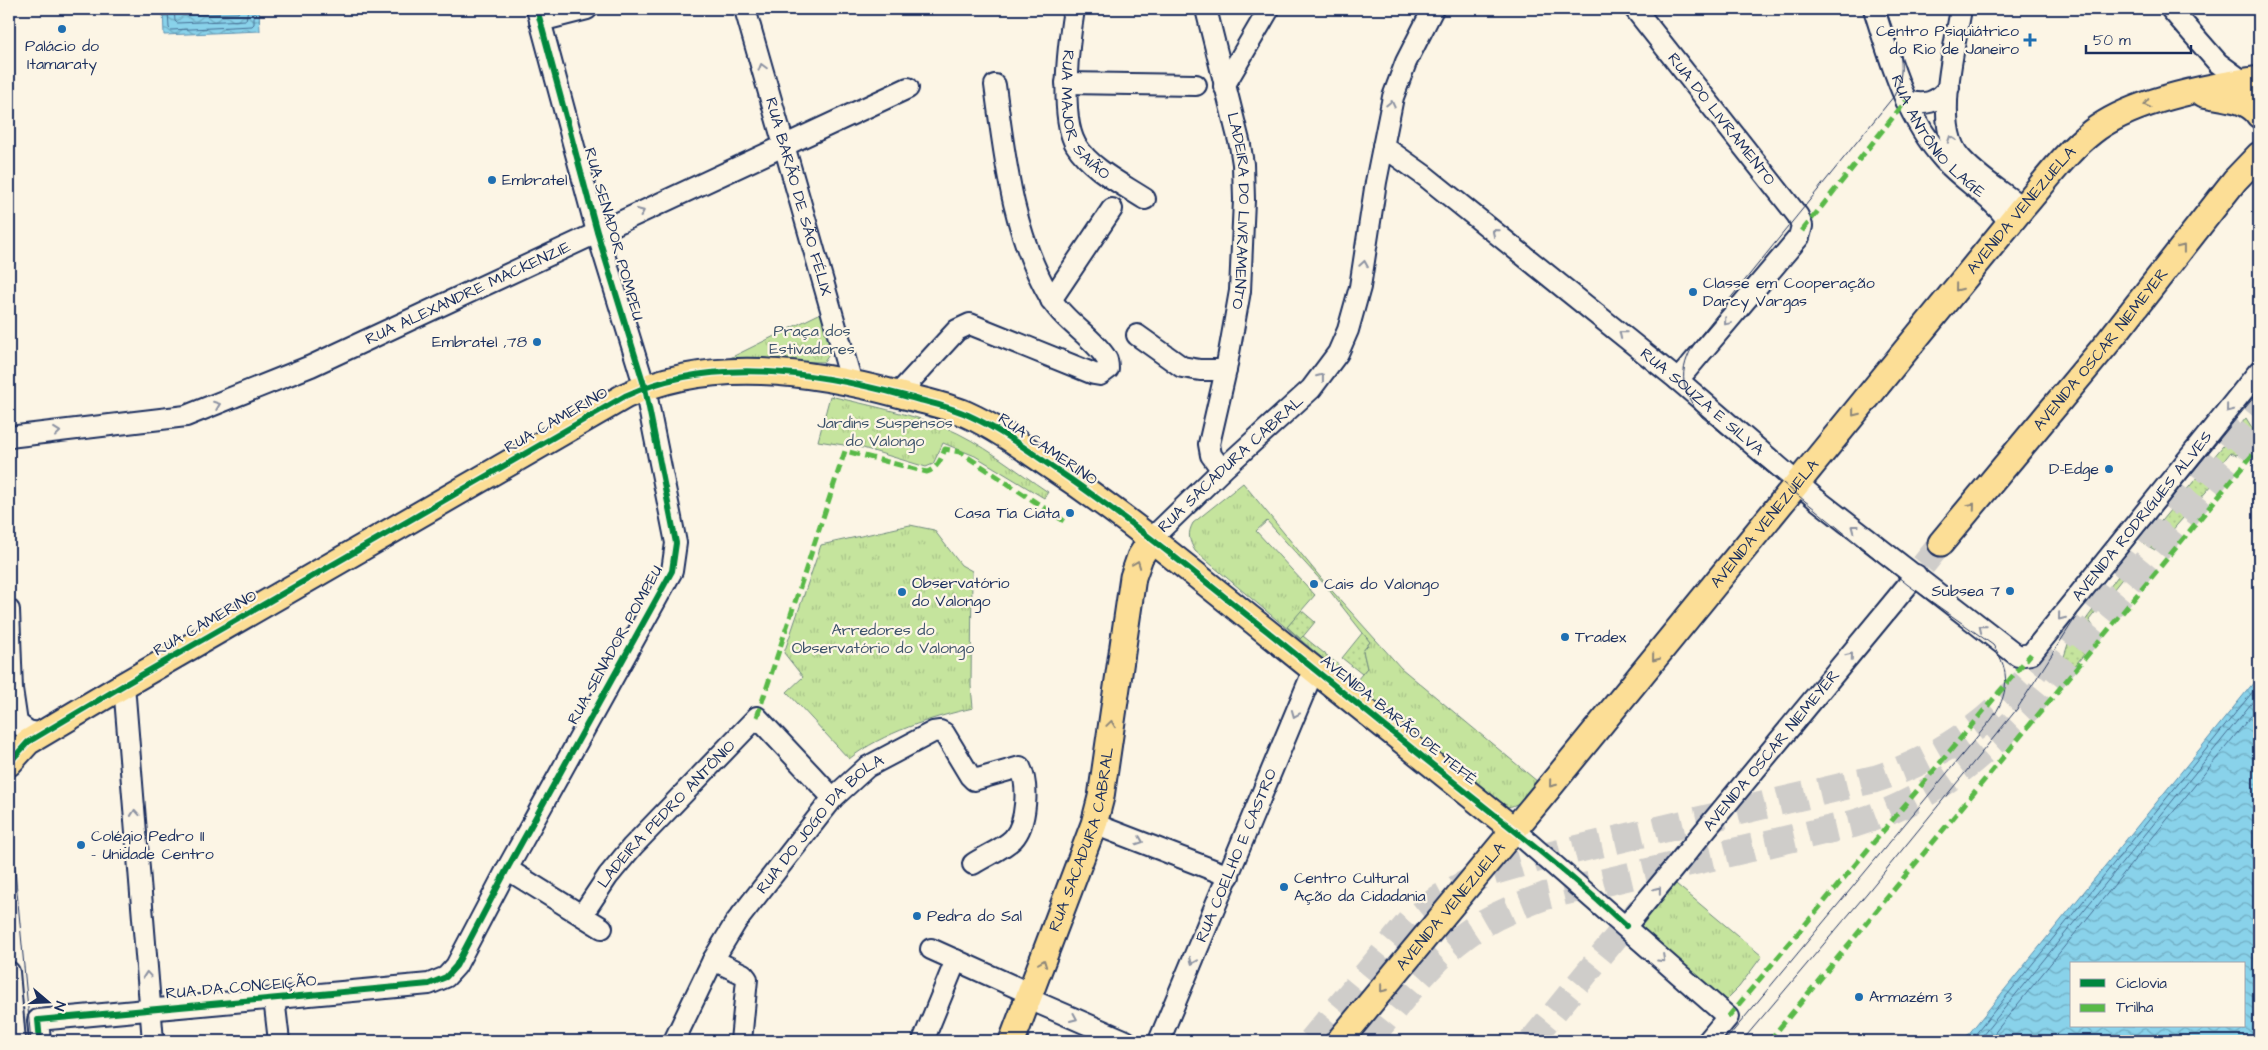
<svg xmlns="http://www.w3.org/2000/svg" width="2268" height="1050" font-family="'Architects Daughter',sans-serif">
<defs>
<pattern id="grass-dots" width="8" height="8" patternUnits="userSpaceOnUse" patternTransform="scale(1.25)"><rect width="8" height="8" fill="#c5e49d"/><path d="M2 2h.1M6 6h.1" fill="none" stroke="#a9c48a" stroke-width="1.8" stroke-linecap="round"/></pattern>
<pattern id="park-tufts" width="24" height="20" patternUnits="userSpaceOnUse" patternTransform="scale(1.25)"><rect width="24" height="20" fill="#c5e49d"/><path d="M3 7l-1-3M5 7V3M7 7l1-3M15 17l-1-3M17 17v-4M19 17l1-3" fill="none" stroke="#a9c48a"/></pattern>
<pattern id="water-waves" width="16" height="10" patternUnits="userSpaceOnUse" patternTransform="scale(1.25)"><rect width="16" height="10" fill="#89d2ea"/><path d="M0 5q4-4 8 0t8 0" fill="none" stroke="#6fabc1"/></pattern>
</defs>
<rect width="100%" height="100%" fill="#fcf5e5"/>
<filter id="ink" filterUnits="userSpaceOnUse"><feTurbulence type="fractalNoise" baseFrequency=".02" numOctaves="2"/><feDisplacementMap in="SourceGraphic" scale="10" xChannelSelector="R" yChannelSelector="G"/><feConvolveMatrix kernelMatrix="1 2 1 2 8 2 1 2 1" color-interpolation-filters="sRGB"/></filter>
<g filter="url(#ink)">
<path fill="url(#grass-dots)" stroke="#708a7e" d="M2246,418L2256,434L2237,455L2230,453L2214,473L2220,476L2155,550L2143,543Z
M2129,561L2135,562L2142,573L2136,580L2125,575L2089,620L2099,635L2074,667L2066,665L2063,660L2068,644Z
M1301,610L1315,622L1301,639L1287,627Z
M1363,632L1370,642L1363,651L1367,668L1362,674L1342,658Z"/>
<path fill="url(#park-tufts)" stroke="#708a7e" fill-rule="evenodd" d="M825,311L836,345L824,362L726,360Z
M830,396C868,405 907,413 944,427C981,442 1015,470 1048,492L1044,498L975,456L943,443L933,464L926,467L863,448L818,441Z
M1243,483L1325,583L1401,668L1538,782C1527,796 1517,811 1498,806L1195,551C1189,540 1187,534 1193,523ZM1267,521L1325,585L1370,642L1363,651L1367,668L1357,680L1303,636L1300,639L1287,627L1315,595L1256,531Z
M910,525L934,530L961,565L972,571L971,686L973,708C933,717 882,733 849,759L787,692L803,677L784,653L821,545Z
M1676,884L1762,956L1739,987L1721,1005L1638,928Z"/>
<path fill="url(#water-waves)" stroke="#5d91b2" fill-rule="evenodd" d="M163,9H259L260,31L164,35Z
M2259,676V1041H1963ZM2072,964H2244V1026H2072Z"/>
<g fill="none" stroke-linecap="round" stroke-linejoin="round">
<path stroke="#477096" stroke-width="1" d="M168,9L169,28L171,30L252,26L254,24V9
M174,9L175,21L177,23L246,20L248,9
M182,9V14L184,15L238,13L240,9
M1970,1041L2259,684
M1978,1041L2259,694
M1988,1041L2259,706"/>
<path stroke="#cfcdca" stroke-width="25" stroke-dasharray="25 12" stroke-linecap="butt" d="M1900,594L1941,543
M1531,1041L1640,908"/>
<path stroke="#cfcdca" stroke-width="28" stroke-dasharray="28 14" stroke-linecap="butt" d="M1312,1041L1410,922L1440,898L1484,874L1539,858L1875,779C1941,758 1986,725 2032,674L2259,387
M1367,1041C1397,1006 1425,965 1463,937C1487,918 1516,907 1545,896L1853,824C1927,802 1972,765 2026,710L2259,424"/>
<g stroke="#1b2f5e" stroke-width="24">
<g id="minor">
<path id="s1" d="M745,9L852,383"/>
<path id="s2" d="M1074,9C1069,41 1059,116 1076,145C1091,169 1122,184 1145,199"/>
<path id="s3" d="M1206,9L1240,145L1243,164L1244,200L1240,291L1226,370L1209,444L1211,455L1222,470"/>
<path id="s4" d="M1635,9L1798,216L1802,226L1799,237L1678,380"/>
<path id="s5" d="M1874,9C1891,63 1906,117 1944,160C1965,183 1993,197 2010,224"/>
<path d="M1961,9C1955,47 1933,126 1960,157C1978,178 2002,191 2022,208"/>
<path d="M2171,9L2218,63L2259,93"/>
<path d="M540,21L587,9"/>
<path d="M1066,83L1196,85"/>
<path d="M1224,86L1269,9"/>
<path d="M1906,101C1925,106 1937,103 1949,87"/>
<path id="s6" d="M1383,146L1425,176L1678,380L1816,499L2018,656L2031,654L2259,371"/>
<path d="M1051,300L1112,209"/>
<path d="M1137,335L1182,367L1200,370H1226"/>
<path d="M898,394L957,330L970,324L1094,374L1100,375L1108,369C1108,365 1108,361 1106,358C1093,337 1065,322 1051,299C1012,233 1005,159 995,85"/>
<path id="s7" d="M9,437L186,416L311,366L908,88"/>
<path id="s8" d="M1152,538L1222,470L1311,389L1338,353L1348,330L1360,287L1376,182L1393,97L1406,62L1433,9"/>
<path d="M9,610L12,689L17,723L28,731L43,734"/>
<path d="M124,685L153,1041"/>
<path d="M1094,824L1229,876"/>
<path d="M1514,830L1728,1017L1708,1041"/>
<path d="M507,869L602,928"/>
<path id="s9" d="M582,915L608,876L632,847L757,717L833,798"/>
<path id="s10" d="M1626,926L1916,575"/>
<path d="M931,949L1031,994"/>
<path d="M713,960L743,974L747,979L741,1041"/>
<path d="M9,972L15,1041"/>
<path d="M274,998L279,1041"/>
<path d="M1029,999L1126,1041"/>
<path d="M40,1041L38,1020L429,984L446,977L456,966L507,869L672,571L676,543L645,388L597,232L537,9"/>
<path id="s11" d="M674,1041L713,960L736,922L833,798L867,767L933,732L940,731L944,733L970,776L974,780L1020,767C1029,784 1027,824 1013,839C1003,849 985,856 973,864"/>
<path d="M923,1041L956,960"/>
<path id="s12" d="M1159,1041L1314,669"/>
</g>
</g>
<g stroke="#1b2f5e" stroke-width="29">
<g id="major">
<path d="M2204,94C2222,98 2248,98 2259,115"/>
<path id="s13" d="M1941,543L2109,341L2235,180L2259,155"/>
<path d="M9,763L28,742L124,685L625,396C710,356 813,371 901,395C923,401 945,405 966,414C995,427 1020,445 1046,463C1091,493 1134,525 1176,559C1288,649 1401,739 1514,830"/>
<path id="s14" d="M1012,1041L1094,824L1101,797L1133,577L1140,557L1152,538"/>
<path id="s15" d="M1339,1041L1547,790L2022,208C2044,183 2065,153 2092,132C2131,101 2210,86 2259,79"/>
</g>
</g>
<use href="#minor" stroke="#fcf5e5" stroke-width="20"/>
<use href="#major" stroke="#fcde96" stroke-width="25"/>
<path stroke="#1b2f5e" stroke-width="1" d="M9,777L10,817L31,1041
M1725,1041L1991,720C2009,695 2011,671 1993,645L1908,585L1702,417C1678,389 1678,366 1699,337L1894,96C1910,64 1896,40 1886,9
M1742,1041L1867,893L2017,709L2081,609L2259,391"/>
<path stroke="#58b947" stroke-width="5" stroke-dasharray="10 5" stroke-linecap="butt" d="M1802,231L1906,101
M757,717L845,451L927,472C938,468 941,459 945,449L960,452L1064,521
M1728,1017L2031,654
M1769,1041L2259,447"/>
<g stroke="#fcf5e5" stroke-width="9">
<path id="cycleway" d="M9,763L28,742L124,685L625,396C712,355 816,372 905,396C926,402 948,406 968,415C999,429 1026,449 1054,468C1128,518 1197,575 1267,631C1335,686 1403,741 1471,796C1524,838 1577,880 1626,926
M40,1041L38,1020L429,984L446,977L456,966L507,869L672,571L676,543L645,388L597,232L537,9"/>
</g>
<use href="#cycleway" stroke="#00873e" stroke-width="6"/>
</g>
<defs><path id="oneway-chevron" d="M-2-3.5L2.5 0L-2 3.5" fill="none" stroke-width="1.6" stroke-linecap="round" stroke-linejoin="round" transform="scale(1.25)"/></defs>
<g stroke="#8c92a2">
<use href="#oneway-chevron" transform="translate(762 67) rotate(-106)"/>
<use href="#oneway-chevron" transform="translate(1391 104) rotate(-77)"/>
<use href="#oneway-chevron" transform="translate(1951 139) rotate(-110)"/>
<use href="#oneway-chevron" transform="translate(641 212) rotate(-25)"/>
<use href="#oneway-chevron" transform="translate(1495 232) rotate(-141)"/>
<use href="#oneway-chevron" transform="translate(1364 264) rotate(-81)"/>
<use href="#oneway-chevron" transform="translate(1727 322) rotate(130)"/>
<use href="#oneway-chevron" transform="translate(1622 334) rotate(-141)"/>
<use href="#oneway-chevron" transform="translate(1321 377) rotate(-52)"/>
<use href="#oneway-chevron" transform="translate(217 405) rotate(-21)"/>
<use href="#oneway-chevron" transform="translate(2229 409) rotate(129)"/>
<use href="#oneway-chevron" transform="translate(57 432) rotate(-6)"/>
<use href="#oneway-chevron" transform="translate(1854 528) rotate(-143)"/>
<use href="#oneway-chevron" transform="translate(2061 617) rotate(129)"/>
<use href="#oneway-chevron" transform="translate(1982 628) rotate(-141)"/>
<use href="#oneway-chevron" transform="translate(1850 656) rotate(-51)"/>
<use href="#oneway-chevron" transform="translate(1295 714) rotate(112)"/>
<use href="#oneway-chevron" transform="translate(135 813) rotate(-95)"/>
<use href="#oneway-chevron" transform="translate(1140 841) rotate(21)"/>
<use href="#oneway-chevron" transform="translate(1658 890) rotate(-51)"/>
<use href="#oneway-chevron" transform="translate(1662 959) rotate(43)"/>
<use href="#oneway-chevron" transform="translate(1193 961) rotate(113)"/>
<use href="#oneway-chevron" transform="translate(147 975) rotate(-95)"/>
<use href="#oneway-chevron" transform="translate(1074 1018) rotate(24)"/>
</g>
<g stroke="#8c867a">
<use href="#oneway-chevron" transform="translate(2147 104) rotate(166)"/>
<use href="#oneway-chevron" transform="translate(2182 248) rotate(-52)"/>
<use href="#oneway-chevron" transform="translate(1958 288) rotate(129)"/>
<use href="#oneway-chevron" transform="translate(1855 413) rotate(129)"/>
<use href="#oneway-chevron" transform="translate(1972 506) rotate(-50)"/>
<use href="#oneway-chevron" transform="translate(1137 564) rotate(-69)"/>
<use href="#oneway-chevron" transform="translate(1655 658) rotate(129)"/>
<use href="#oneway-chevron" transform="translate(1111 724) rotate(-82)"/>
<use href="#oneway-chevron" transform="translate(1552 784) rotate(129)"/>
<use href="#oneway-chevron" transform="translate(1043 963) rotate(-69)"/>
<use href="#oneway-chevron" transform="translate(1383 989) rotate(129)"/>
</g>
</g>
<g fill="#1f6fb2" stroke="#fcf5e5" stroke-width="2">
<circle cx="62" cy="29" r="5"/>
<path d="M2027.5 32.5h5v5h5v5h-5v5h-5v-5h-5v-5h5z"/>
<circle cx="492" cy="180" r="5"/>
<circle cx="1693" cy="292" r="5"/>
<circle cx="537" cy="342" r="5"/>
<circle cx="2109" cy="469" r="5"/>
<circle cx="1070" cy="513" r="5"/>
<circle cx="1314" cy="584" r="5"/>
<circle cx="2010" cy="591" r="5"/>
<circle cx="902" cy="592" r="5"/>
<circle cx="1565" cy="637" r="5"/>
<circle cx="81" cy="845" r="5"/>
<circle cx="1284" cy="887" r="5"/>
<circle cx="917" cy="916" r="5"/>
<circle cx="1859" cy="997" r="5"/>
</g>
<g text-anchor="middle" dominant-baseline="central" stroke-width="4.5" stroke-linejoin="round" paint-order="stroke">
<g font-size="16" fill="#1b2f5e" stroke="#fcf5e5" text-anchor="start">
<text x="2019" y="31" text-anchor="end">Centro Psiquiátrico<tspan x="2019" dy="18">do Rio de Janeiro</tspan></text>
<text x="62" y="46" text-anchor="middle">Palácio do<tspan x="62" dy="18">Itamaraty</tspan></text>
<text x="502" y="180">Embratel</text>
<text x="1703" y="283">Classe em Cooperação<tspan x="1703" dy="18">Darcy Vargas</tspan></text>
<text x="527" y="342" text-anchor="end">Embratel ,78</text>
<text x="2099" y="469" text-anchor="end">D-Edge</text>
<text x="1060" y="513" text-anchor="end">Casa Tia Ciata</text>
<text x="912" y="583">Observatório<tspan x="912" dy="18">do Valongo</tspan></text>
<text x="1324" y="584">Cais do Valongo</text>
<text x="2000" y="591" text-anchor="end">Subsea 7</text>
<text x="1575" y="637">Tradex</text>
<text x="91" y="836">Colégio Pedro II<tspan x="91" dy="18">- Unidade Centro</tspan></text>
<text x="1294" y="878">Centro Cultural<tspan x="1294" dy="18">Ação da Cidadania</tspan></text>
<text x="927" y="916">Pedra do Sal</text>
<text x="1869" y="997">Armazém 3</text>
</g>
<g font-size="16" fill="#1b2f5e" stroke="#fcf5e5">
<text stroke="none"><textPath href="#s2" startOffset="112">RUA MAJOR SAIÃO</textPath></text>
<text stroke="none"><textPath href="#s4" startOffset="140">RUA DO LIVRAMENTO</textPath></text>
<text stroke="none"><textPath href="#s5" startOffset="145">RUA ANTÔNIO LAGE</textPath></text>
<text stroke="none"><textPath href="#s1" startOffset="195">RUA BARÃO DE SÃO FÉLIX</textPath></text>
<text stroke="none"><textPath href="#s3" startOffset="206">LADEIRA DO LIVRAMENTO</textPath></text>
<text stroke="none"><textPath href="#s15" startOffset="1075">AVENIDA VENEZUELA</textPath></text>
<text transform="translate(614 234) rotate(74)">RUA SENADOR POMPEU</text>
<text stroke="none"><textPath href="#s7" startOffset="486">RUA ALEXANDRE MACKENZIE</textPath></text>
<text stroke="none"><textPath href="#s13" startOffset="251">AVENIDA OSCAR NIEMEYER</textPath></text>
<text stroke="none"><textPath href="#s6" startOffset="409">RUA SOUZA E SILVA</textPath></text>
<text transform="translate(556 420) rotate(-30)">RUA CAMERINO</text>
<text transform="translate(1048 449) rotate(34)">RUA CAMERINO</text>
<text stroke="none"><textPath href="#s8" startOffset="108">RUA SACADURA CABRAL</textPath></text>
<text stroke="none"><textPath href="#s6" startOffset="1005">AVENIDA RODRIGUES ALVES</textPath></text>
<text stroke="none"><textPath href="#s15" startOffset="670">AVENIDA VENEZUELA</textPath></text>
<text transform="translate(205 623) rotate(-30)">RUA CAMERINO</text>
<text transform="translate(615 645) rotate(-61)">RUA SENADOR POMPEU</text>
<text transform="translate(1399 720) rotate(39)">AVENIDA BARÃO DE TEFÉ</text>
<text stroke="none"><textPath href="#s10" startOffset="228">AVENIDA OSCAR NIEMEYER</textPath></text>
<text stroke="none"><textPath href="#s9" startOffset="132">LADEIRA PEDRO ANTÔNIO</textPath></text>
<text stroke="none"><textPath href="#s11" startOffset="264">RUA DO JOGO DA BOLA</textPath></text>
<text stroke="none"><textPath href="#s14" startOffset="214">RUA SACADURA CABRAL</textPath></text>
<text stroke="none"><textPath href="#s12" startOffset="201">RUA COELHO E CASTRO</textPath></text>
<text stroke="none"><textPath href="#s15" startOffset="175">AVENIDA VENEZUELA</textPath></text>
<text transform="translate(241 987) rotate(-5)">RUA DA CONCEIÇÃO</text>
</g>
<g font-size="16" fill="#3d536b" stroke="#fcf5e5">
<text x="812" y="331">Praça dos<tspan x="812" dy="18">Estivadores</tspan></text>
<text x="885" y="423">Jardins Suspensos<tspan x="885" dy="18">do Valongo</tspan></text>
<text x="883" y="630">Arredores do<tspan x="883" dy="18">Observatório do Valongo</tspan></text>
</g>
</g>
<rect width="2268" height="1050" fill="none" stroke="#fcf5e5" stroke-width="30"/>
<rect x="15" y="15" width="2238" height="1020" fill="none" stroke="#1b2f5e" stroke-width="2" filter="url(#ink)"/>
<rect x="2070" y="962" width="175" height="65" fill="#fcf5e5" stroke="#a2a6af"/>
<rect x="2080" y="979" width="25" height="8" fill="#00873e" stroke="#a2a6af"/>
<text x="2116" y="988" font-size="15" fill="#1b2f5e">Ciclovia</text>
<rect x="2080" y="1004" width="25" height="8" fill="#58b947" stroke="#a2a6af"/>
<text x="2116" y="1012" font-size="15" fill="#1b2f5e">Trilha</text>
<g transform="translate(48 1002) rotate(109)" stroke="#fcf5e5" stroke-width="4" paint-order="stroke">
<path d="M0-4L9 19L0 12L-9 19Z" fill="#1b2f5e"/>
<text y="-8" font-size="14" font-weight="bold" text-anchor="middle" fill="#1b2f5e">N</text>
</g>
<path d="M2086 45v8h105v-8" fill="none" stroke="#1b2f5e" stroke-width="2.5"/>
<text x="2093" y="45" font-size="15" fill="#1b2f5e" stroke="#fcf5e5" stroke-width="4" paint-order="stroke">50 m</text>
</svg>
